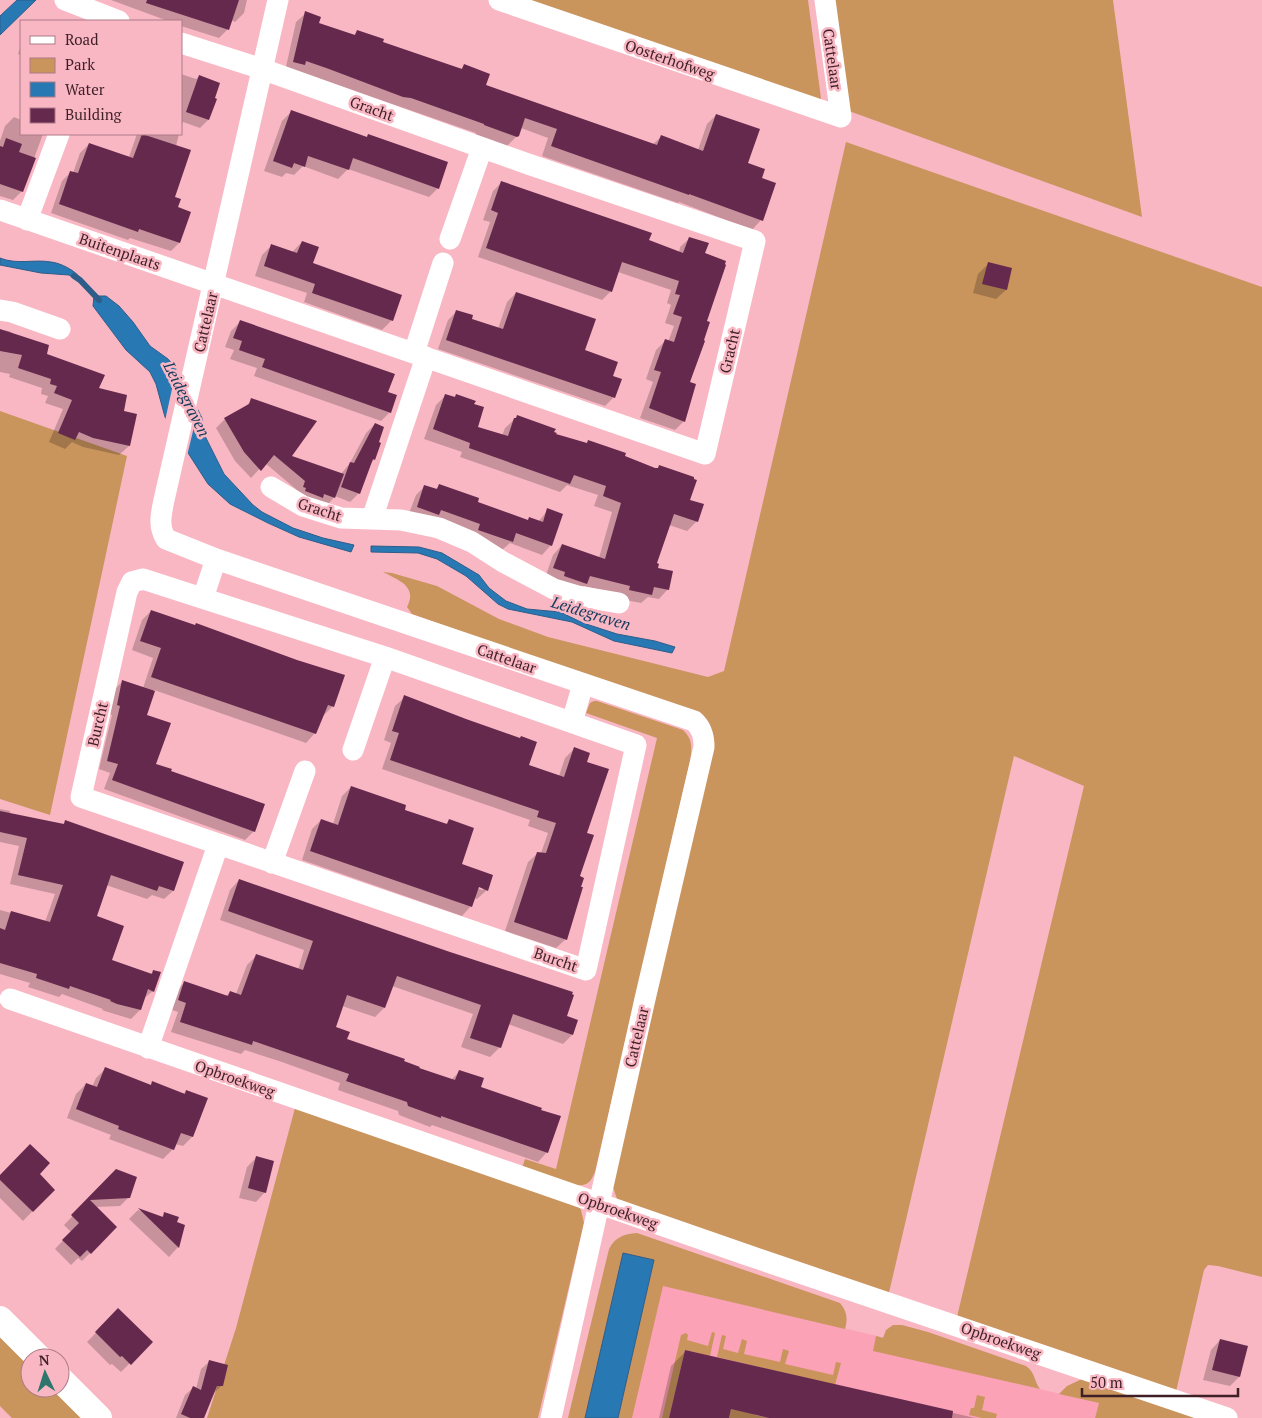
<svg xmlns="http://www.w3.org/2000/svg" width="1262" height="1418" font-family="'PT Serif',serif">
<rect width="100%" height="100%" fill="#f9b7c4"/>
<path fill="#fba2b6" d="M634,1279L911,1344L908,1358L1099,1403L1095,1418H601Z"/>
<path fill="#ca945d" d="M517,0H808L822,106Z
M834,0H1113L1142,217L849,111Z
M846,142L1262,287V1277L1218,1266L1208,1265L1204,1270L1175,1396L956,1321L1084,786L1014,756L888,1297L617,1199L613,1187L705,718L412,614L407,607C418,586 398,580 383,572L392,573L437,586L499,619L548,637L708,677L724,671Z
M0,411L127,456L50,815L0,799Z
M594,701H597L683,730C693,739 692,749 690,761L595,1172C593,1176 591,1182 586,1184C574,1190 534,1174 521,1171L525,1159L556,1169L657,738L586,713L590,703Z
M295,1108L577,1204L581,1210L584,1223L538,1418H207L236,1328Z
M637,1233L840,1303C847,1311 848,1319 845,1329L663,1286L632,1418H618L654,1261L623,1253L585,1418H568L609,1249C615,1237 624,1234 637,1233Z
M893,1325H902L928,1332L1026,1366C1035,1372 1034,1381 1040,1389L873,1351L876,1336L883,1338L886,1330Z
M712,1332L715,1333L710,1356L685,1350L669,1418H662L681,1335L686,1333L688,1335L687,1340L708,1346Z
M722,1335L726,1336L723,1349L738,1353L742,1339L747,1341L744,1354L780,1362L783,1349L789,1351L785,1364L833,1375L836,1362L841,1363L835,1385L717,1357Z
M0,1336L30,1365V1388H53L84,1418H12L0,1406Z
M1082,1379L1210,1418H1095L1099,1403L1059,1394L1067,1386Z
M977,1395L985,1397L982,1410L997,1414L996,1418H982L969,1415L971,1408H974Z
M733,1402L755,1407L754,1415L769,1418H729Z"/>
<path fill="#2878b3" stroke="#2f5d89" d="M17,0H36L0,35V16Z
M0,258C17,265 34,259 51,262C61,263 76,271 81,279L79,282L69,275L41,273L0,265Z
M94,296H106L119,306L133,322L150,346L168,359L178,371L202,418L205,436L224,474L253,505L262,512L293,528L323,538L354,545L351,552L299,537L268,523L230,504L208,484L165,417L156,384L150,372L126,350L93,306Z
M371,546L419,547L442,553L479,575L489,588L506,601L527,609L560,612L583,623L617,634L655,641L675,647L672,653L614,641L572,622L508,609L498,604L466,576L437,559L418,553L371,552Z
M623,1253L654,1260L618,1418H585Z"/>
<path fill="#f9b7c4" d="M177,366L199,406L187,456L165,421Z"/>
<path fill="#0003" fill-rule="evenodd" d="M111,0H247L244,13L235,22L231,20L228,29L219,38L181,26V21H168Z
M306,13L317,23L353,36L358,31L381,43L460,70L464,66L485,85L653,144L661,137L698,150L707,124L716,115L747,164L761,179V220L752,230L679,202L678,203L542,156L548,138L521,128L518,135L507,146L475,135L476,133L297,71H285L296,22Z
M21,45V55L18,54Z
M181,74L196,79L199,77L208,120L200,128L183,122L181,128Z
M291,112L366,138L368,135L438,188L429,197L348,169L338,179L303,166L294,175L286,173L282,177L264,171L282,121Z
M14,117L21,120V134H43L22,191L13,200L0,196V141L5,126Z
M137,134H179L176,146L173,198L176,208L179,243L171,251L130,238L128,240L51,213L62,181L71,172L73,173L80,153L89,144L129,157Z
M502,182L679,253L680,247L690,238L704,254L705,322L688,383L684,421L675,430L640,418L653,382L646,379L656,350L665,341L668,342L674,326L665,323L671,305L667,303L671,290L618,272L611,291L602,300L478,257L490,222L483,220L493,191Z
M302,242L311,264L392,320L382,330L304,302L307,293L255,276L262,255L272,245L292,252Z
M988,264L1006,290L996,299L973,293L978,274Z
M516,293L611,376L614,397L605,406L438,349L448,320L457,311L471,319L498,329L507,302Z
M240,322L387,393L390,412L381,421L254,376L257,368L230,359L234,350L225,347L231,331Z
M0,330L9,331L98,389L122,412L136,415L129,446L119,455L83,447L72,442L65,449L49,442L63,409L45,403L48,396L41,394L42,388L9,377L10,374L0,372Z
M446,395L454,398L456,395L473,405L477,427L502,436L505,428L517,417L554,435L586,444L588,442L657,469L660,466L689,500L697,521L687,531L669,525L655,564L668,589L659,599L648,597L641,603L620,599L621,595L584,586L577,593L545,578L553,555L562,545L599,558L612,512L594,506L598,495L567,485L560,492L460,457L462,452L424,439L436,405Z
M252,400L290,456L341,474L350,463L366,433L375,424L374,460L369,464L359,493L350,502L335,496L326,507L315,503L297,490L265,463L251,478L235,461L216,428L225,419L243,409Z
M425,486L435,490L439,486L476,503L527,521L538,522L548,510L551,545L542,555L510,543L502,550L408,516L416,495Z
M151,611L333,706L324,715H322L315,733L306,743L154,690L145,716L154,765L169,772L254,831L245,840L104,789L110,773L99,769L112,715L109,714L114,690L123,681L143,688L153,658L132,650L142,620Z
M405,697L528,766L559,776L565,758L574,749L585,763L586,834L566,939L556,948L505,931L528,862L538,853H541L548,833L528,826L530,820L382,769L391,743L384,740L395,706Z
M351,787L403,810L446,824L449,821L460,864L487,890L477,899L474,898L471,906L462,916L302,860L312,829L321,820L333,824L342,796ZM473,884L483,888V890L472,887Z
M0,809L10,811V815L62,825L65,822L183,862L173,891L164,899L152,895L147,899L106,885L96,916L110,961L150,974L154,971L153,991L143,999L140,1010L131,1019L108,1012L102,1010L103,1009L62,994L59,997L28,987L30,983L0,974V910L45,922L55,894L10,884L19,846L0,842Z
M239,880L565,1017L572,1035L563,1044L508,1024L500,1047L490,1057L461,1047L473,1014L392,986L384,1008L375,1017L342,1006L334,1028L346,1040L451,1080L460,1071L547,1152L538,1162L432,1125L430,1127L399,1115L398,1111L338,1090L340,1083L282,1062L245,1050L241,1054L171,1032L178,1012L169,1009L176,991L185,982L226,996L230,992L236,994L247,965L256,956L298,970L304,950L220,920L230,890Z
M106,1068L150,1085L153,1083L183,1094L186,1091L192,1137L183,1146L175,1144L173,1149L163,1159L109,1139L111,1135L67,1118L76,1094L86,1084L92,1087L96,1078Z
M256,1158L265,1192L256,1202L239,1198L247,1167Z
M116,1171L129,1197L120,1206L96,1207L116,1227L82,1261L78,1258L71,1265L55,1249L71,1232L64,1225Z
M38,1174L53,1190L23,1221L0,1198V1177Z
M138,1210L161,1218L165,1213L176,1223L183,1226L178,1247L169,1257L129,1219Z
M118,1310L151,1342L121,1372L112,1364L110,1365L87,1342Z
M1220,1340L1239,1377L1230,1386L1203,1380L1211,1350Z
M686,1351L975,1418H659L671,1366Z
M209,1362L221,1386L214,1393L202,1418H176L185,1395L193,1388L196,1389L201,1369Z"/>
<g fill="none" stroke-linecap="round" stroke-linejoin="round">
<path stroke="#2f5d89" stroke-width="6" d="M74,276L80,280L99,300"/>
</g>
<path fill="#65294d" d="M147,0H239L229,30L146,3Z
M305,11L321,17L319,23L355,35L357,30L384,39L383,42L462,69L464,64L490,74L486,85L657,145L661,135L703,151L716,114L760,129L748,163L765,169L762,178L776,183L763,221L689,194V195L551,146L557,129L525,118L519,136L517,137L484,125V124L411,98L403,97L329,69L306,61L305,65L293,62Z
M199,75L220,83L215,98L217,99L209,120L186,112Z
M291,110L367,137L368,134L448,162L439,189L353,158L349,170L308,156L305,167L294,163L292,168L273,161Z
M142,134L191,150L175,197L181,199L178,207L191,212L180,243L139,229L138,232L59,204L70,171L78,173L89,143L133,158Z
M6,138L22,144L19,152L36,158L23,192L0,184V146L3,147Z
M501,181L652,233L649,240L683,253L689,237L709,243L705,253L726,261L725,264L726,265L707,321L710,322L704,340L705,341L690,382L696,384L685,422L649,408L661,372L654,370L665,339L674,342L682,317L673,314L680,295L675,294L679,281L622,262L612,292L486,248L498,213L491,210Z
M302,241L319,247L313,263L402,295L393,321L312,293L315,284L264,266L271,244L297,253Z
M988,262L1012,268L1007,290L982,284Z
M516,292L596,319L585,350L618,362L613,376L622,379L615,398L446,340L456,310L473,315L472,319L503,329Z
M240,320L395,374L388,392L397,395L391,413L262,367L265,359L239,350L242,341L233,338Z
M0,329L49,345L47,354L105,375L99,388L127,395L124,411L137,414L130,446L93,438L79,432L75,440L58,433L72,400L54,393L57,386L50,384L51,379L18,368L22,355L0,351Z
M445,394L455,397L456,394L476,401L474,404L484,407L478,427L508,436L514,418H516L517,415L556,429L554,432L557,433L556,434L587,443L588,440L626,453L625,456L655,468H658L659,465L694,477V479L697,480L690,500L704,504L698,522L674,514L657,563L659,564L658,568L673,571L669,590L654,587L652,595L629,590L630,586L590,576L587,584L564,576L565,572L553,568L562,544L605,559L621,503L603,496L606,486L574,475L570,484L469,448L470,443L433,429Z
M251,398L317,421L292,456L344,474L335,498L324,494L323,498L305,491L306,488L303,487L305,481L274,455L261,471L244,452L224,418L249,404Z
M375,423L384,427L379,442L381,443L375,460L373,459L360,494L341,487L350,462L354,463Z
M439,484L479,498L478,502L528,520L529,517L543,522L547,508L563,514L552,546L516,533L513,542L478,530L480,524L441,510L439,515L417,507L424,485L437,489Z
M151,610L195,625L196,623L297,660L345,675L334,707L328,705L316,734L151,677L161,648L140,641Z
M122,680L155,691L147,715L171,723L156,764L172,769L171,771L265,804L255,832L112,780L118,764L107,761L120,706L117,705Z
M404,695L466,719L520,738L521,736L537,742L529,765L564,777L574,747L590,753L587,762L609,769L587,833L594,835L580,876L584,878L581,887H583L567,940L514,922L537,852L546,853L556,823L537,817L539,811L390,760L399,733L392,731Z
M351,786L406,805L405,810L447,824L449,819L474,828L462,864L493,875L488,891L479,887L472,907L310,851L321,819L338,825Z
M0,811L64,824L65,820L184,862L174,891L159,886L157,891L111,875L97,916L124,926L112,960L152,974L153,970L161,972L154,992L148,989L141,1010L117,1004L110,1001L111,1000L70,986L69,989L36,978L37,974L0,963V928L5,930L11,911L50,922L63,885L18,875L27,838L0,832Z
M239,879L450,952L573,992L572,994L574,995L567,1016L578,1020L573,1035L513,1014L501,1048L470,1038L481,1005L397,976L385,1008L347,995L336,1027L350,1032L347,1039L405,1059L404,1061L420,1067L419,1068L455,1080L459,1070L484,1078L481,1087L542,1108L541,1110L561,1116L548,1153L441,1116V1118L408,1106L407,1102L346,1081L349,1074L291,1054L253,1041L252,1045L180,1022L186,1003L178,1000L184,981L228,996L230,991L241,995L256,954L303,970L313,941L228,911Z
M105,1067L151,1085L152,1081L185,1094L186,1090L208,1098L193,1137L181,1133L174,1150L118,1129L119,1126L76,1109L86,1083L97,1087Z
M30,1144L50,1163L40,1174L55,1190L33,1212L0,1180V1175Z
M256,1156L274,1161L266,1193L248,1188Z
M116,1169L137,1177L130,1198L90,1200L117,1227L91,1254L87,1250L80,1257L62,1240L79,1223L71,1215Z
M138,1208L163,1217L164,1212L179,1217L177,1222L185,1225L179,1248Z
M118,1308L153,1342L131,1365L122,1356L120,1357L95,1332Z
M1220,1339L1248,1346L1240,1377L1212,1370Z
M685,1350L953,1411L952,1418H769L731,1409L729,1418H669Z
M209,1360L228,1365L223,1386H217L204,1418H190L181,1414L193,1386L201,1390Z"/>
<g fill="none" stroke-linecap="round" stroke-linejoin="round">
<path stroke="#fff" stroke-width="21" d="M65,0L119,21
M278,0L164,500C161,515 158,526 166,539L216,559L694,721C702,728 704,736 704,747L645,999L551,1418
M499,0L841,117L825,0
M0,210L705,454L755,241L528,164L262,69L181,43
M27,220L59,134
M450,239L482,148
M0,310L12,312L60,329
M414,353L443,263
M271,487L303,506L341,518L401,520L439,528L472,542L503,562L554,589L578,596L619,603
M372,519L426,357
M143,579L385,657L636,745L586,970L81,797L127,592L132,582Z
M203,598L216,559
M572,722L583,684
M353,750L385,657
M272,863L305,771
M10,999L747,1255L1227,1418
M148,1048L218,845"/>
<path stroke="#fff" stroke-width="26" d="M0,1319L39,1358
M60,1379L99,1418"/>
</g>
<g text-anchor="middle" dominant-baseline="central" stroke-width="5" stroke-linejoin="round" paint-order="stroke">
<g font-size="15" fill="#3e1f26" stroke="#f9b7c4">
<text transform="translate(670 59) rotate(19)">Oosterhofweg</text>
<text transform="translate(833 59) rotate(82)">Cattelaar</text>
<text transform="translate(372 108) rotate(20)">Gracht</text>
<text transform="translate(120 251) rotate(19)">Buitenplaats</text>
<text transform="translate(205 322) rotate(-77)">Cattelaar</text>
<text transform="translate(729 351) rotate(-77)">Gracht</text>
<text transform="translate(320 509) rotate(18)">Gracht</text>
<text transform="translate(507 658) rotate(19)">Cattelaar</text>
<text transform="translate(97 724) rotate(-77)">Burcht</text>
<text transform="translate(556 959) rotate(19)">Burcht</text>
<text transform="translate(636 1037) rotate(-77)">Cattelaar</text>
<text transform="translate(235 1078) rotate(19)">Opbroekweg</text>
<text transform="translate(618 1210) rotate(19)">Opbroekweg</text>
<text transform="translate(1001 1340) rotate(19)">Opbroekweg</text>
</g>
<g font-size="16" font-style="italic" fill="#113a5a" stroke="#f9b7c4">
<text transform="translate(187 399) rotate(63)">Leidegraven</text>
<text transform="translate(591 613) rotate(17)">Leidegraven</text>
</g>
</g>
<rect x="20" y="20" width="162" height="115" fill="#f9b7c4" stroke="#ae7a85"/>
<rect x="30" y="36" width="25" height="8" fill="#ffffff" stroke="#ae7a85"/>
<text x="65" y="45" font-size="15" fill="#3e1f26">Road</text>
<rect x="30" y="58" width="25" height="15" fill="#ca945d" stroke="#ae7a85"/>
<text x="65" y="70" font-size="15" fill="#3e1f26">Park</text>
<rect x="30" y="82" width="25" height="15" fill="#2878b3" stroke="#ae7a85"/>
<text x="65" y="95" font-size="15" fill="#3e1f26">Water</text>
<rect x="30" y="108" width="25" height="15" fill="#65294d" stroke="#ae7a85"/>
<text x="65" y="120" font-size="15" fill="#3e1f26">Building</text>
<g transform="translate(45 1373) rotate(356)"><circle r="24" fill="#f9b7c4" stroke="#ae7a85"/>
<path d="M0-4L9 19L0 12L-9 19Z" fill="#2d756d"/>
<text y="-8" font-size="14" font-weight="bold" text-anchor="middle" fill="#3e1f26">N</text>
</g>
<path d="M1082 1388v8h156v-8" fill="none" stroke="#3e1f26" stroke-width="2.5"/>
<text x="1090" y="1388" font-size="15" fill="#3e1f26" stroke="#f9b7c4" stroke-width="4" paint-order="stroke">50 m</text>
</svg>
